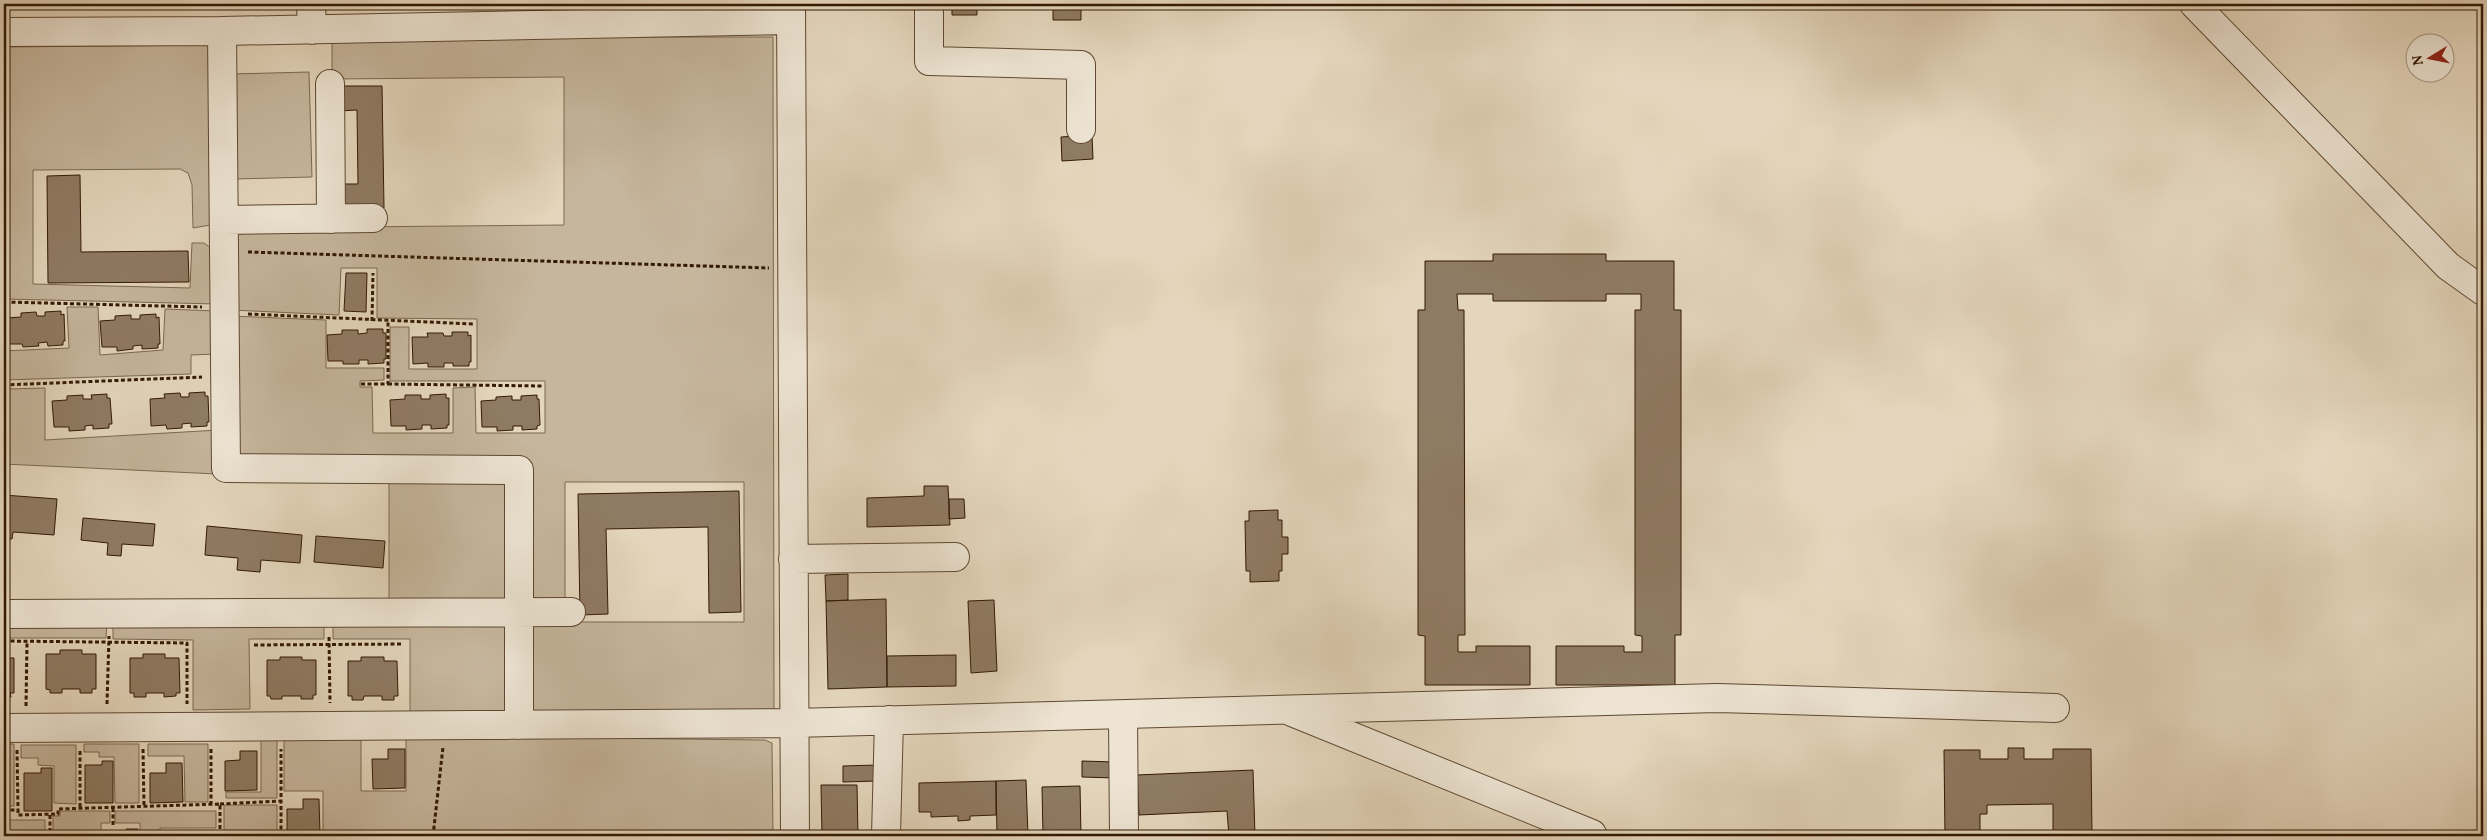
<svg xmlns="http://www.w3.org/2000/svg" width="2487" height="840" font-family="Vollkorn,serif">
<rect width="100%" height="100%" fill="#e4d6bc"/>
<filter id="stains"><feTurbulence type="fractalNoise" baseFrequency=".004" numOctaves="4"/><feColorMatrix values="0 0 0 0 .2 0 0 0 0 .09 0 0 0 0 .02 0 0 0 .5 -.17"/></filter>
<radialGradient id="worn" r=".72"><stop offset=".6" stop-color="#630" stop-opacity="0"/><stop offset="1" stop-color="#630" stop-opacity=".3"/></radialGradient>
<path fill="#c6b69d" stroke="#7c6850" d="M332,37H773L774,711H525V622H744V482H565V606H525V461H231V316L326,320V368H384V380L360,381V387H372L373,433H453V388L475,387L476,433H545V381H390V327H409V369H477V319L377,318V268H341L339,315L231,310V234H242V228L564,225V77L332,79Z
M214,45L211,225L193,228L192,185L188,173L180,169L33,170V284L190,288L192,243H204L211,248L217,304L4,299V47Z
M309,72L312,177L235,179L232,74Z
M67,307H98L100,355L163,350L165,309L217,311V354L191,355V374L4,380V351L69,348Z
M45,388V440L219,430L217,474L4,464V399L7,398V389Z
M514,475V604H389V476Z
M512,619L513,715H410V639H333V620Z
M324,620V639H249L250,709L193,710V640L113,639V621Z
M107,621L106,638H4V623Z
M406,736L765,740L772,743L773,836H323V791H284V738H361V791H406Z
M261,738H277V798H226V792H261Z
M4,744H14V806H4Z
M84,744H139V803H115L114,757H99V752H84Z
M148,744H208V802H185L184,756H148Z
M21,745H76V804L54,803V766L38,765V758H21Z
M224,805H277V836H224Z
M60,811H110V823H101V836H53V816H60Z
M115,811H216V828H160V836H140V823H115Z
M4,814H6V820H45V836H4Z"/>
<path fill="#8f7b63" stroke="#331903" d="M4,4H29V7H4Z
M119,4H142V7H119Z
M150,4H176V7H150Z
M952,4H977V15H952Z
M1053,4H1081V20H1053Z
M339,86H382L384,208L341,209V184H358L357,110L339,111Z
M1092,135L1093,159L1062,161L1061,137Z
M80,175L81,252L188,251L189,282L48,283L47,176Z
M1493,254H1606V261H1674V310H1681V635H1675V685H1556V646H1624V652H1642V636L1635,635V310H1641V294H1606V301H1493V294H1457L1458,310H1464L1465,635H1458V652H1476V646H1530V685H1425V636L1418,635V310H1425V261H1493Z
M346,273H367L366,312L344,311Z
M61,311V315L64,314L65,341H63V345L48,346L47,342L38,343L39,346L23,347L22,344H7L6,318L21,317V313L36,312L37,316H45V312Z
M156,314V318L159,317L160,344H158V348L142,349V345L133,346V349L117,351V347H102L100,321L115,320V316L131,315V319H140V315Z
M367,329H383V333H386V359H384V363L368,364V360H359V364H343V361H328L327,335L342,334V330H358V334L367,333Z
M452,332H468V336L471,335V362H469V366H453V363H444V367H428V363L413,364L412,337H428L427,333H443L444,336H452Z
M205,392V396H208L209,422H207V426L191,427V423L182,424V428L167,429L166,425L151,426L150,399L165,398L164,394L180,393L181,397H189V393Z
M107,394V398H110L112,424H109V428L93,429V425L85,426V430L69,431V427H54L52,401L67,400V396L83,395V399H92L91,395Z
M446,394V398H449V425H447V428L431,429V425H422V429L406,430V426H391L390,400L405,399V395H421V399H430V395Z
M537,395V399H539L540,425L537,426V429L522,430V426H513V430L497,431V427H482L481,401L496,400V397L512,396V400H521V396Z
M924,486H948L950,525L867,527V498L924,496Z
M739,491L741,612L709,613L708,527L606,529L608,614L580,615L578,494Z
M4,495L57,499L54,535L13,532L12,539L4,538Z
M949,499H964L965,518L949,519Z
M1278,510V520H1282V537H1288V554H1282V571H1279V581L1250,582V571H1246L1245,521H1249V511Z
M83,518L155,524L153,546L122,544L121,556L107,555L108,543L81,540Z
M207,526L302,535L300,563L261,560L260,572L237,570L238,558L205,555Z
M316,536L385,541L383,568L314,562Z
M848,574V600L826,601L825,575Z
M886,599L887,687L828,689L826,601Z
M994,600L997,671L971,673L968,601Z
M60,650H82V654H96V689H92V693H80V689H62V693H50V690L46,689V654H60Z
M143,654H165V658H179L180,693H176V696L164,697V693H146V697H134V693H130V658H143Z
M956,655V686L887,687V656Z
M280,657H302V660H316V695H313V699H301V696H282V699H271L270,696H267V660H280Z
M361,657H384V661H397L398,696H394V700H382V696H364L363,700H352V696H348V661H361Z
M4,658H14V693H10L11,697H4Z
M2008,748H2024V759H2053V749H2091L2092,836H2047V832L2053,831V804L1987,805V814H1980V836H1945L1944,750H1980V759H2008Z
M388,749H405V788L373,789L372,759H388Z
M240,751H257V790L225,791V761L240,760Z
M102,761H113V803H85V765H102Z
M1082,761L1115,762V778L1082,777Z
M166,763H182L183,802L150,803V773H166Z
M877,765V781L843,782V766Z
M41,768H52V811H24V773H41Z
M1253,770L1255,836H1229L1227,811L1139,815L1137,775Z
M1026,780L1028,836H997L996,781Z
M996,781V815L970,816V820L958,821V816L931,817V812H919V783Z
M821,785H857L858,836H822Z
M1080,786L1081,836H1043L1042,787Z
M303,799H319L320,836H287V809H303Z
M126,829H138V836H110V833H127Z"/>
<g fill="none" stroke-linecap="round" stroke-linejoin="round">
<g stroke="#5f4831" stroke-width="30">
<path id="minor" d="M311,4L312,30
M791,4L795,836
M929,4V61L1081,65V129
M2194,4L2448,266L2483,291
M222,31L226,468L519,470V725
M4,32L222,31L791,20
M330,84L331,219
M225,220L373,218
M793,559L955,557
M4,614L571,612
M1292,712L1592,834L1593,836
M1123,716L1124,836
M4,728L794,723L1717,698L2055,708
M886,836L889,720"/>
</g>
<path stroke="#331903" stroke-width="3" stroke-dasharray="4 2.5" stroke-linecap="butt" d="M248,252L769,268
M5,302L202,307
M248,314L473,324
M372,321L373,273
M361,384H388V321
M388,384L542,386
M4,385L202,377
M329,637L330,703
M4,641L187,643V704
M254,645L403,644
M107,704L109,636
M26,706L27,642
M143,749L144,806
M211,749V804
M17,750L18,810
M80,751V808
M220,804L281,801
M4,810H18V815L58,814V809L220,804V836
M50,815V836
M113,825V807
M281,836V749
M433,836L443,747"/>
<use href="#minor" stroke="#ede4d3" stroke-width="28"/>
</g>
<rect width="2487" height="840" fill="none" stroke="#e4d6bc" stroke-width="20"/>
<rect x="5" y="5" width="2477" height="830" fill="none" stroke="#331903" stroke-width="2.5"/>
<rect x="10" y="10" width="2467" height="820" fill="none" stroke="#331903"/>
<g transform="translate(2430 58) rotate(260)"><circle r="24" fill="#ede4d3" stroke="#a39380"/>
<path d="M0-4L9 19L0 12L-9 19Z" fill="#8f2418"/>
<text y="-8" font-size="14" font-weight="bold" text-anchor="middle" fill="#331903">N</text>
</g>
<rect width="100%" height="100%" filter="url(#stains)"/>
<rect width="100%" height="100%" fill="url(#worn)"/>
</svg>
